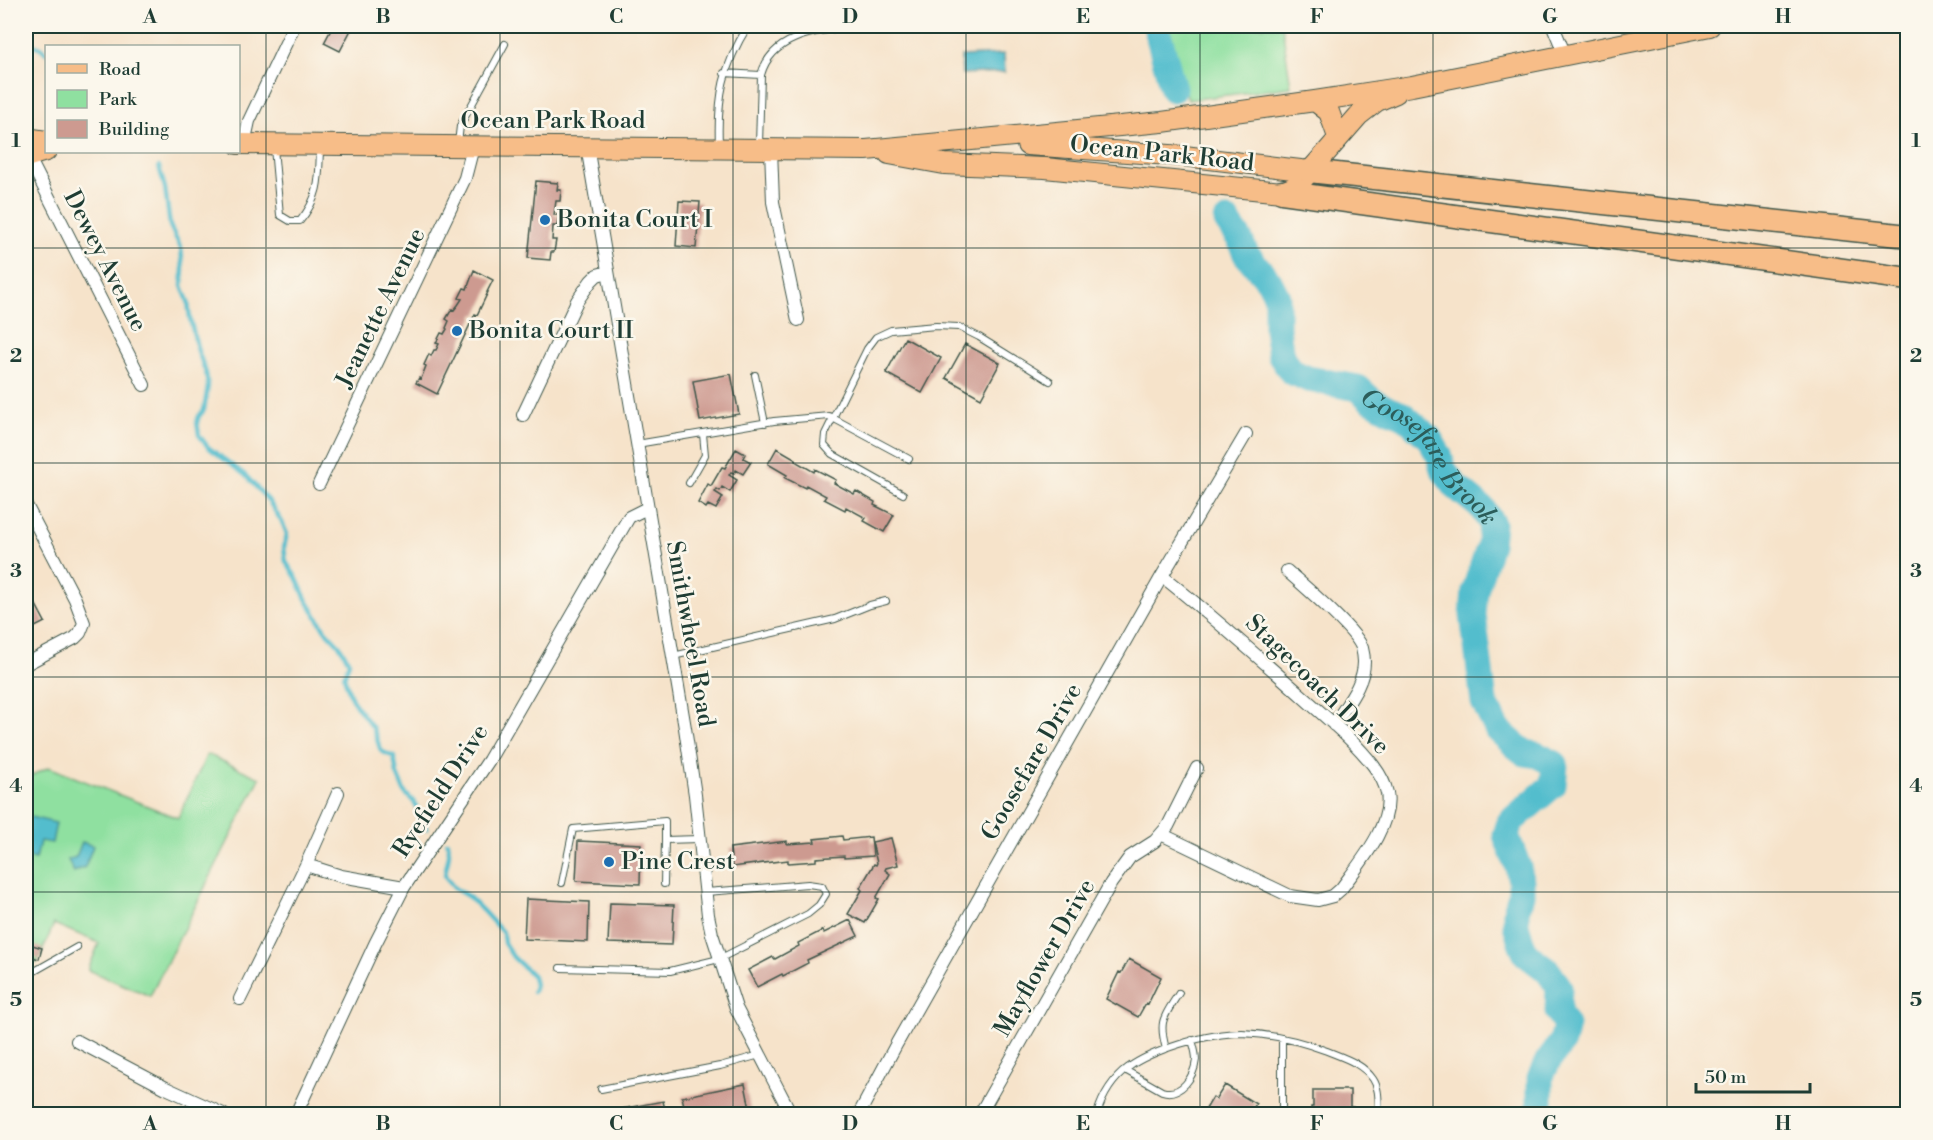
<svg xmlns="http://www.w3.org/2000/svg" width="1933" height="1140" font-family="'Libre Bodoni',serif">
<rect width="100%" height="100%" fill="#fbf7ec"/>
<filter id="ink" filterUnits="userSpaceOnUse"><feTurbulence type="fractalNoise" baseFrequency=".0167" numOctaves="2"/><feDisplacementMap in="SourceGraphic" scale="12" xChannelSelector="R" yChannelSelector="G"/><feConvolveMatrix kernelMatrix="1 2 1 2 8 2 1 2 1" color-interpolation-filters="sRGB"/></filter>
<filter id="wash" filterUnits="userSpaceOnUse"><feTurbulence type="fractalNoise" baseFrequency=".008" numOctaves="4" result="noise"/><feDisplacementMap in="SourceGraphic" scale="24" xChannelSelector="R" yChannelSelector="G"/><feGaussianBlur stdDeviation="1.35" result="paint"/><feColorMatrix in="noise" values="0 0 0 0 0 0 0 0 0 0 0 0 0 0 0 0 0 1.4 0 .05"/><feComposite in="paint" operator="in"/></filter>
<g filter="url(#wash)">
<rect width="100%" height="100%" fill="#f6e3ca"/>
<path fill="#8fe0a0" stroke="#578e6a" stroke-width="1.5" d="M1169,26H1282L1291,87L1188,100Z
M207,754L260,778L150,996L88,970L99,943L54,924L37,963L26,960V778L49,767L178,818Z"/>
<path fill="#52bdcd" stroke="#387d80" stroke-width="1.5" d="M1004,54L1005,72L962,74L961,56Z
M26,816L56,823L52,843L40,841L36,859L26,857Z
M82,842L93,846L85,867L74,872L68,860L76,857Z"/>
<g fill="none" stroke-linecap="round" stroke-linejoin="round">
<path stroke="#52bdcd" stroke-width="4.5" d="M26,42L41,48L46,53
M159,167L165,188L170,226L181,248L183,269L182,286L188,301L190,319L198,351L206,373L208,386L204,410L199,416L197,422L199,435L208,447L245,475L268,500L282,522L287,534L284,547L286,562L296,577L306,599L325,630L340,646L349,662L344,677L352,700L373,728L381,751L394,757L397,774L405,793L414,802L427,829
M447,842C452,855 446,862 445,876L454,888L469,897L483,911L503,933L504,943L513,957L533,976L535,985L533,992"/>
<g stroke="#52bdcd" stroke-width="27">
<path d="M1156,26L1173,89"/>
<path id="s1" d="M1227,221L1239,238L1246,254L1269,281L1277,297V329L1281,356L1292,372L1308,379L1358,388L1371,400L1389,410L1403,415L1429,438L1439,455L1443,469L1455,486L1482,508L1492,524L1490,544L1475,590L1473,615L1484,702L1497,729L1516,746L1525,753L1537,755L1555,764L1553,785L1510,822L1506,835L1518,867L1521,881V895L1516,911V925L1521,942L1526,954L1547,970L1559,987L1558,1012L1566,1025L1562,1042L1548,1061L1540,1078V1105L1536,1114"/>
</g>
</g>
<g id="blocks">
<path fill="#cd9a90" d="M333,26H353L340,51L324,43Z
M536,181L558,183L557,190H561L560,201H556L554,215H559L557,226H553L552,240H556L554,252H551L550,260L528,258Z
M679,201L700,202L696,248L676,246Z
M474,270L493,280L487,292H488L477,315L475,314L437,394L416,383L419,378L421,379L426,366L424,365L429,354L431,356L434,350H436L439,344L436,343L441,333L444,334L447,329L446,328L449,321L446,319L452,309L454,310L458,305L462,299L459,298L464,288L467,289Z
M905,338L941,358L922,393L886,373Z
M965,344L1000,363L981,398L946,378Z
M731,374L739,414L700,421L693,381Z
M777,448L796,459L795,461L814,472L815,469L836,480L834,483L854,494L856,491L875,502L874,505L894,515L884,532L864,521L866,518L846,507L845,510L824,499L826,496L806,485L805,488L785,478L787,475L768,464Z
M736,449L745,454L743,458L751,462L743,474L736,470L734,473L731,472L729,475L737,480L730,492L722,487L720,491L717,489L715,492L723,497L716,509L708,505L706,508L698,503L708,484L711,486L722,467L725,468Z
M26,586L45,622L29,630L26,624Z
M842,836L843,840L871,837L873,856L844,858V856L816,858V861L788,863V860L732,867L730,848L787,841V844L815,842L814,839Z
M891,838L898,865L886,868L885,870L890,874L876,898L879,899L865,923L848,914L862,890L860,888L874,864L876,865L877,863L872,842Z
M578,841L641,844L640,884L576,881Z
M526,899L589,902L588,942L524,939Z
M610,903L674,905L672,945L608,943Z
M850,920L858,936L807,960L808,963L783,976L782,974L757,987L748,970L773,957L775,959L799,946L798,943L823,930L824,933Z
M26,943L42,948L39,959L26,955Z
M1129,959L1161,977L1148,1004L1146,1003L1138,1017L1106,999L1119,972L1121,973Z
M745,1084L751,1114H686L682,1097Z
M1225,1085L1256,1104L1249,1114H1206L1208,1110L1206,1109L1213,1097L1216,1099Z
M1313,1090H1350V1107H1353V1114H1311V1107H1313Z
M663,1101L666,1114H599V1113Z"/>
</g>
</g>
<g filter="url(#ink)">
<use href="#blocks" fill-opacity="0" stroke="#3f564a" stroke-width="1.5"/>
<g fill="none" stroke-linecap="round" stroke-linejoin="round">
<g stroke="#3f564a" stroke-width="8">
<path id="service" d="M724,73L761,75
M458,143L460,126L505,44
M719,145C717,97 723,66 748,26
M759,145L761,75C772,34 819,31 856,26
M274,148L280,215L290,221H300C320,197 319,178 320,148
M755,375L765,423
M637,444L774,421L829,416L909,459
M689,483L705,455L703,434
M903,494L832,454L824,445L825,434L867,349L876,337L891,330L936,326L959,327L979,337L1050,381
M673,656L835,619L870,605L886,601
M562,883L573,829L665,821V840
M664,884L665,840L699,839
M560,968L670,971L719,959L808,914L819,905L826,894L822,886L808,884L706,892
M26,969L33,972L77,947
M1166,1049C1158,1020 1164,1017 1179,993
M1125,1070L1162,1091C1181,1097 1194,1077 1196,1060C1196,1053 1194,1047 1192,1040
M601,1089L720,1066L760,1055
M1097,1114C1110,1071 1139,1057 1180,1044C1200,1038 1221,1033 1242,1033C1271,1034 1300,1041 1327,1051C1344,1058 1362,1063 1373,1079C1380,1089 1378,1103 1379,1114
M1282,1114V1038"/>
</g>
<g stroke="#3f564a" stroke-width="14">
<path id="minor" d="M1553,26L1565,55
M244,144L249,121L294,26
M587,146L685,728L695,795L708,915L712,934L736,1008L791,1114
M771,149L773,202L798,320
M28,156L144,385
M523,415L577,301L591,281L597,275L608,272
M319,484L465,178L473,147
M26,505L75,599L84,623L80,633L75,638L26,664
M1287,571C1303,585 1357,631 1362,648C1363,652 1364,658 1364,662C1364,685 1345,706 1334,725
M1161,834L1290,896L1318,900L1333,896L1341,889C1359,864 1393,825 1387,793C1385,783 1379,773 1373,765C1353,739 1325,717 1301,695C1255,654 1210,614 1162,576
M306,865L341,876L404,887
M240,999L306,865L338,793
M77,1041L166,1088L223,1114
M296,1114L375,944L404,887L489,760L629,517L647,508
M859,1114L897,1043L1162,576L1246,434
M980,1114L1111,883L1130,857L1155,841L1168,826L1197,768"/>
</g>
<g stroke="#3f564a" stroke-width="22">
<path id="primary" d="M1315,101L1329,112L1338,137
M26,138L46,141
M238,144L866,150L1162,122L1315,101L1412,86L1710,26
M1027,145L1184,156L1309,171
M889,154L944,164L1045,168L1282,192L1297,186L1359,115L1377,101L1396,93
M26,157L46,151"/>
</g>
<g stroke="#3f564a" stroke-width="25">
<path id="motorway" d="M1309,171L1908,236
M1282,192L1908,279"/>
</g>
<use href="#service" stroke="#fff" stroke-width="6"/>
<use href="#minor" stroke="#fff" stroke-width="12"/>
<use href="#primary" stroke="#f7bd88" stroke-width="20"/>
<use href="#motorway" stroke="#f7bd88" stroke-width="22"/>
</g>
</g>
<path fill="none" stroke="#1f3d34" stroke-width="1.5" stroke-opacity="0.55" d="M266,26V1114M500,26V1114M733,26V1114M966,26V1114M1200,26V1114M1433,26V1114M1667,26V1114M26,248H1908M26,463H1908M26,677H1908M26,892H1908"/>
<g fill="#1f6fb2" stroke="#fbf7ec" stroke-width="2">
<circle cx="545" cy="220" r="6"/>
<circle cx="457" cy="331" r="6"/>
<circle cx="609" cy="862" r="6"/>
</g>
<g text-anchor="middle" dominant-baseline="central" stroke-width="5" stroke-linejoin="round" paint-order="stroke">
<g font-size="24" fill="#1f3d34" stroke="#fbf7ec">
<text x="553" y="121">Ocean Park Road</text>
<text transform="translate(1162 154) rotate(6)">Ocean Park Road</text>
<text transform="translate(105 261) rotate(63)">Dewey Avenue</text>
<text transform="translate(381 308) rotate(-64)">Jeanette Avenue</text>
<text transform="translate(690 634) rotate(80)">Smithwheel Road</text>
<text transform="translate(1317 685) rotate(44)">Stagecoach Drive</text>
<text transform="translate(1032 762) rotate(-60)">Goosefare Drive</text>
<text transform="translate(441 791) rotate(-57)">Ryefield Drive</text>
<text transform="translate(1045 958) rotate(-60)">Mayflower Drive</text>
</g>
<g font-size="24" fill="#1f3d34" stroke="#fbf7ec" text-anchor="start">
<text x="557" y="220">Bonita Court I</text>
<text x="469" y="331">Bonita Court II</text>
<text x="621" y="862">Pine Crest</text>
</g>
<g font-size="26" font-style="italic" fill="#2c5d5a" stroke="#fbf7ec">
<text stroke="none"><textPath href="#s1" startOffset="340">Goosefare Brook</textPath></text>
</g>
</g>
<rect width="1933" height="1140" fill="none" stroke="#fbf7ec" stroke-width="66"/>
<rect x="45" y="45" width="195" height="108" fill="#fbf7ec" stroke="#a3ada2" stroke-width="1.5"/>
<rect x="57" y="64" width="30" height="9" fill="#f7bd88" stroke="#a3ada2" stroke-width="1.5"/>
<text x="99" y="75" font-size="18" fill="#1f3d34">Road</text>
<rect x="57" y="90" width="30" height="18" fill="#8fe0a0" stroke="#a3ada2" stroke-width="1.5"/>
<text x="99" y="105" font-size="18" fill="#1f3d34">Park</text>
<rect x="57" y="120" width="30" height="18" fill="#cd9a90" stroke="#a3ada2" stroke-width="1.5"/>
<text x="99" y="135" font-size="18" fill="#1f3d34">Building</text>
<path d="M1696 1083v9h114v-9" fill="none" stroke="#1f3d34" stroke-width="3"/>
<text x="1705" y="1083" font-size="18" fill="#1f3d34" stroke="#fbf7ec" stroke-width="4.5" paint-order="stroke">50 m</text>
<rect x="33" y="33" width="1867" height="1074" fill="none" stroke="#1f3d34" stroke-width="2"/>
<g font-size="20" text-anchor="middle" font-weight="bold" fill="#1f3d34">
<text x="150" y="23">A</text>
<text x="383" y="23">B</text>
<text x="616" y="23">C</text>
<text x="850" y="23">D</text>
<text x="1083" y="23">E</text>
<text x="1317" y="23">F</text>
<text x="1550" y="23">G</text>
<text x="1783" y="23">H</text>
<text x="16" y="147">1</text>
<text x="1916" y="147">1</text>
<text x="16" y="362">2</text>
<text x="1916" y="362">2</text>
<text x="16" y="577">3</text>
<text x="1916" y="577">3</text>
<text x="16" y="792">4</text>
<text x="1916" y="792">4</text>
<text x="16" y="1006">5</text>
<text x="1916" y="1006">5</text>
<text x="150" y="1130">A</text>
<text x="383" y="1130">B</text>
<text x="616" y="1130">C</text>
<text x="850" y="1130">D</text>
<text x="1083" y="1130">E</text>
<text x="1317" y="1130">F</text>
<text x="1550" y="1130">G</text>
<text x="1783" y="1130">H</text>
</g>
</svg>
